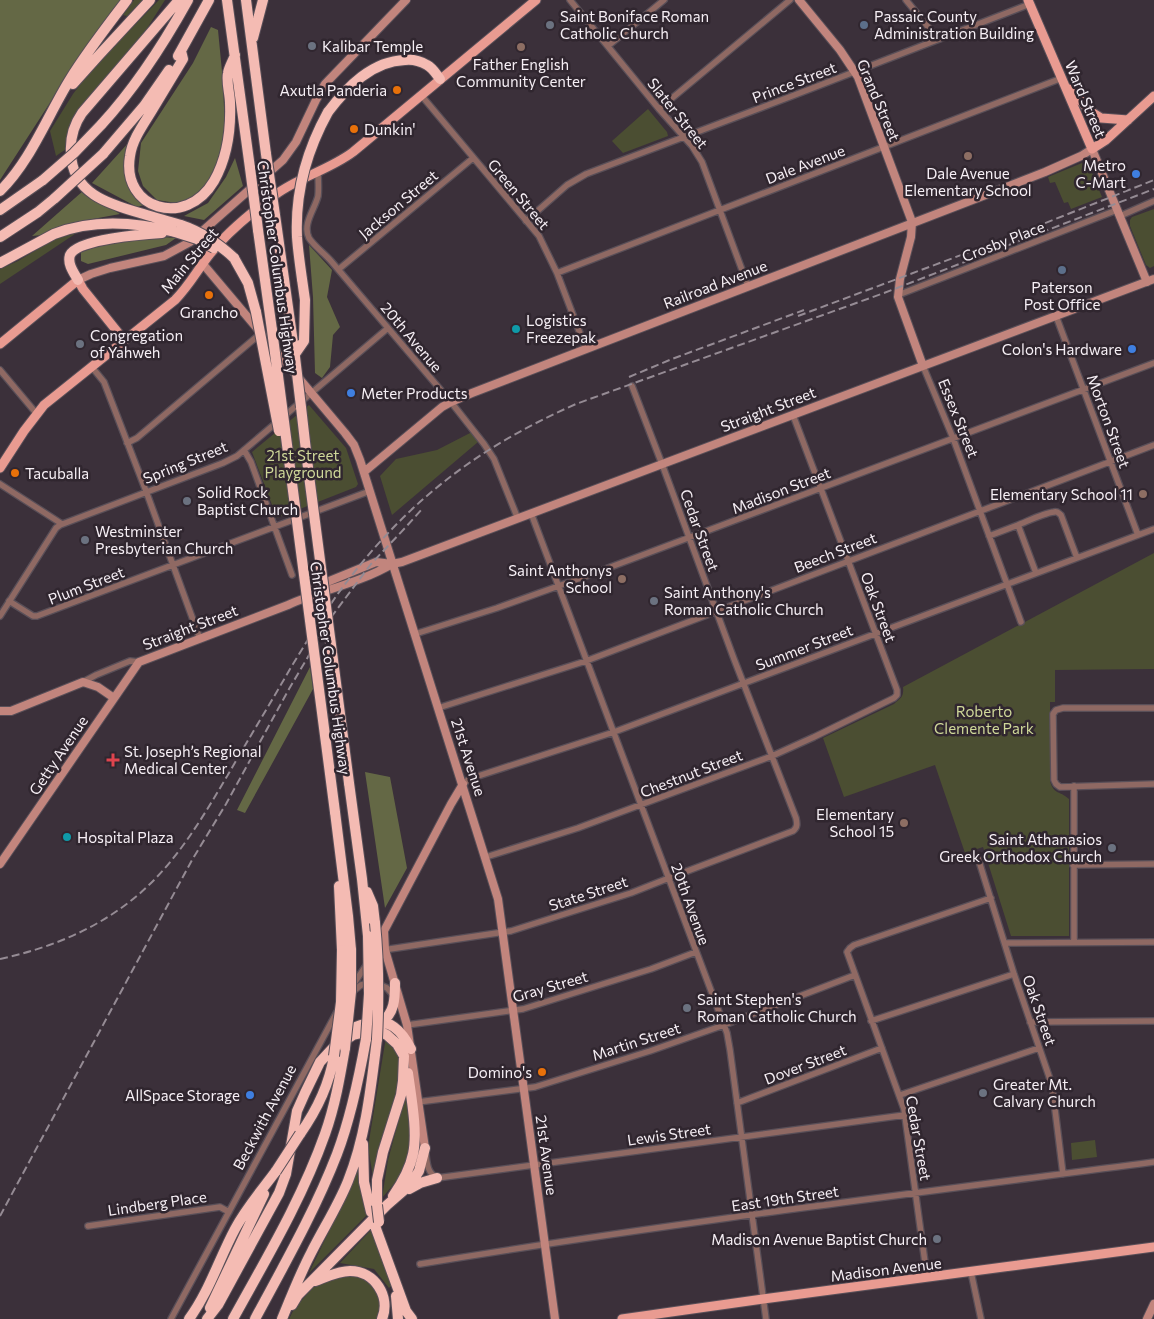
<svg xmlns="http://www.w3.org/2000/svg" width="1154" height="1319" font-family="Commissioner,sans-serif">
<rect width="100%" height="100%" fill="#3b303a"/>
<path fill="#4b4e32" d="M134,0H143L127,16L123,15Z
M159,0H165L146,30L72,121L69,147L56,156L50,131L73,94L92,69Z
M648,109L667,132L668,136L623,153L612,141Z
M1082,163L1087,165L1090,168L1102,197L1071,209L1068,202L1064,203L1055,182L1050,183L1048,177Z
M1154,209V266L1150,268L1146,265L1130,226V220L1132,217Z
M78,232L0,284V269L18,261L53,240Z
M309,405L346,448L358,484L356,487L277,518L252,452Z
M472,432L478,442L392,515L380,476L396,459L437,450Z
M1154,553V669L1055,670V702H1050V781C1054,795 1059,790 1069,799V936H1011L983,847L965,853L935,765L844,797L823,738L894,704C901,698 904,697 903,687Z
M386,1037L401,1056L398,1091L374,1183L368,1147Z
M407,1090L412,1150L404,1172L382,1198L388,1160Z
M1095,1140L1097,1157L1072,1160L1071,1143Z
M361,1164L368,1214L309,1273Z
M371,1230L392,1285L389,1288L374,1269L340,1263Z
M361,1276L380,1293L382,1315L377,1319H289L294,1309L315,1285L332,1278Z"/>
<path fill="#646845" d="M0,0H122L86,47L0,180Z
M211,27L218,30L223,82L225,133L213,177L197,198L176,203L157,200L143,186L138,171L141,143L193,63Z
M130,141L126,181L144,205L137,207L92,183Z
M235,158L243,186L204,220L184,216L208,203L226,177Z
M83,191L120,214L71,223L42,235L32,236Z
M147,236L176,238L166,245L88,264L81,261V252L105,244Z
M309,245L332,270L327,297L340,327L333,335L330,367L322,378L315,373L313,297Z
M310,667L313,689L245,813L237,810Z
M365,772L390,777L407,868L385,908Z"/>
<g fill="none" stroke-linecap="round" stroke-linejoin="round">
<g stroke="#594f58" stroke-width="8">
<path id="street" d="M570,0L659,109L692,146L702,162L748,286
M906,0L938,39
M608,46L664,0
M421,95L539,236L557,273L586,349
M659,109L790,0
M318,172C318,179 319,188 318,196C315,209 302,224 309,238C314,246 324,253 331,261L451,402L484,444L494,459L518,519
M1120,216L1154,201
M526,221L567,185L586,174L792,96L1030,4
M339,269L473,158
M557,273L1062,78
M898,295L1117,210
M1056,316L1138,535
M91,366L104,382L146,491L200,639
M923,366L953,438L1021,622
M0,370L36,413
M127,443L137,438L260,334
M244,450L251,462L292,575
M0,484L62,524
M531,513L727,1033L730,1050L766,1319
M989,536L1018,525
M1036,573L1018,525C1028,521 1044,513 1054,512C1058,511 1058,513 1061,515L1077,558
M9,601L33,616H37L370,491
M0,616L56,528L60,525L223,463L237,456L388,328
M415,634L497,608L592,574L1154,363
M83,682L96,675L130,661L139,662
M438,708L586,661L1154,445
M1154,708H1063L1056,710L1053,714L1054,780L1056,784L1060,787L1154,784
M463,784L469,779L614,732L1154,529
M1074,786V942
M486,857L578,828L772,756L814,737L894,698L897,695V690L793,415
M978,858L1014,974L1052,1085L1063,1174
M1073,865L1154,864
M1005,943L1154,942
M383,950L511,931L631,893L669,878L793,831C798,827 797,823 796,818L734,659L662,464L632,386
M378,984L387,988L394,996
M353,985L367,964
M351,993L361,985L369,983
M871,1021L1014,974
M1030,1022L1154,1021
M407,1025L523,1009L651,969L696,952
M900,1095L1039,1048
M418,1102L535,1087L650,1051L724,1025L855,975
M737,1103L882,1048
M426,1155C427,1165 428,1173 437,1178L905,1115
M88,1226L220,1207L229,1212
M420,1264C664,1224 909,1194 1154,1162
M971,1272L981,1319
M927,1277L904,1109L847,952L850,948L854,945L991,898
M171,1319L338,1010"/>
</g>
<g stroke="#594f58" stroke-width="10">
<path id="secondary" d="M799,0L840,50L858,77L912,222L911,237L900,279L898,297L923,366
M203,264L345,433L354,445L360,460L498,899L555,1319
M78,280L91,274L110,268L164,256L190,242L283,160L296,142L316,100L325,84L406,0
M364,472L442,407L451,402L472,393L1045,172L1081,156L1092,149L1147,282
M307,596L327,582L376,562L392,564L402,562L1154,279
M0,711H11L83,682L98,687L114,698
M0,864L139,662L288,605C322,590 360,583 392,564
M425,1148L407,1025L385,950L384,931L451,804L463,784
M1147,1319L1154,1304"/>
</g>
<g stroke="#594f58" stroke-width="11">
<path id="primary" d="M1028,0L1092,149L1106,140L1154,96
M1070,89L1090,111L1101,118L1128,120
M0,344L78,280L83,289L124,340
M0,468L24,431L44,405L175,300C189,286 198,269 210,254C228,231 252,212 275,195C299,177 329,170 353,152L536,0
M622,1319L763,1299L1154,1247"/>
</g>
<g stroke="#594f58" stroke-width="12">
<path id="highway" d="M179,0L82,113C73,126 70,138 71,153C72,193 108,204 140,213C153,217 167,221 181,225
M227,0L250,168
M246,0L266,154
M253,38L263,0
M181,51L183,59C172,77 162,94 151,112C143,125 132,140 130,156C121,209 186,229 214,181C227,158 231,129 230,103C230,94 226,82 228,73C229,67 233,61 235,55
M178,56L209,0
M73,84L100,54L150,0
M328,112C347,87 372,61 405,60C413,59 420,61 427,65C433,68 436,74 440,79
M101,125C136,87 163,45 188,0
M103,154L144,106L169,70
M0,191C30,162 47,117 69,81C86,53 107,26 127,0
M0,210L43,180
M275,215L295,357
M258,230L272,330
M0,237L38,212L55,198
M234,258L248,283L256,312
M0,263L54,234C92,219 136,222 175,232
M78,280C74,273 67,264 70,255C77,239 145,234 162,233
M295,354L304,341L305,300L302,279
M301,407L308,468
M349,783L362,879L368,936
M335,812L348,916L351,950
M339,886L342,950
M367,892L373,906L375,923
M380,1023C395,1014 395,998 395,983
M341,1034C355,1026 379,1016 394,1027C401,1032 407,1041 411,1049
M300,1134C317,1110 329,1086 334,1056
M363,1144L364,1182L371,1212
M409,1189L420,1183L437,1178
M393,1196C402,1183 410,1169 413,1154C418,1132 411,1096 408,1073
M375,1226L406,1311L412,1319
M315,1281C326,1277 338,1271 350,1271C375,1271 391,1297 382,1319
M396,1296L398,1319
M292,1305L298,1295L387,1205L410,1185L419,1171L425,1148
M210,1308L264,1194
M189,1319C209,1292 219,1259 235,1229C246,1208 262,1190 276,1171
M207,1319L218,1305L279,1193L286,1174L297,1111L305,1093L320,1062L333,1048L353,1035L366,1032H381L387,1035L397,1044L404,1056L403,1081L401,1095L383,1152L377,1180V1205
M233,1319C266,1259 302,1199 325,1134C335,1106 340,1077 345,1048
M255,1319C284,1265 315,1211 337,1154C351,1117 359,1078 366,1039
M282,1319C291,1297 300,1274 311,1253C323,1229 338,1206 348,1181C366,1136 371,1087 377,1039"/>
</g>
<use href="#street" stroke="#8f6963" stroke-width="5.5"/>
<use href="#secondary" stroke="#c2857d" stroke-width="8"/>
<use href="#primary" stroke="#e99b91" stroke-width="9"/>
<use href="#highway" stroke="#f4bbb3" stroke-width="10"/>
<path stroke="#958b94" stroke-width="2" stroke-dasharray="8 4" stroke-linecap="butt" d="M798,316L1020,233L1154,180
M629,377L672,359L804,310
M0,959C46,949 90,932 128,903C173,869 201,820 229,773C249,738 270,704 290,669C309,638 327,607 349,579C412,497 483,445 576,404L884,293L1154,189
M0,1216L192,860L226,804L289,689L332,616L371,564L405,528L423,508"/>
<g stroke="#594f58" stroke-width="12" stroke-linecap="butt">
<path id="highway-bridge" d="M266,154L275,215
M250,168L258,230
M43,180L74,153L101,125
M55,198L103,154
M181,225C202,232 218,243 234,258
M175,232L197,239L214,248
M302,279C300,265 298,251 297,237C295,193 307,150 328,112
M256,312L279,431
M272,330L335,812
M295,357L301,407
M308,468L349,783
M375,923C379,963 379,999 377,1039
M366,1039L369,994L368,936
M345,1048L351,992V950
M334,1056L341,1002L342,950
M276,1171L300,1134
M377,1205L379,1222"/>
</g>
<use href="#highway-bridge" stroke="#f4bbb3" stroke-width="10"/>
</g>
<g fill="#6b7280" stroke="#30262f" stroke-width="2">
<circle cx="550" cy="25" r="5"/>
<circle cx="312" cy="46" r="5"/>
<circle cx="80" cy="344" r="5"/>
<circle cx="187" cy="501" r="5"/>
<circle cx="85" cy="540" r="5"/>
<circle cx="654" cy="601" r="5"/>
<circle cx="1112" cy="848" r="5"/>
<circle cx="687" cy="1008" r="5"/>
<circle cx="983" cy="1093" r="5"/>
<circle cx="937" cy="1239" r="5"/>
</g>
<g fill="#5c6f8a" stroke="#30262f" stroke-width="2">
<circle cx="864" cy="25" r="5"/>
<circle cx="1062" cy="270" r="5"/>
</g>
<g fill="#8d6e63" stroke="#30262f" stroke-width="2">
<circle cx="521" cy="47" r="5"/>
<circle cx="968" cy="156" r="5"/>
<circle cx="1143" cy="494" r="5"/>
<circle cx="622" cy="579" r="5"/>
<circle cx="904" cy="823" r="5"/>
</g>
<g fill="#e8710a" stroke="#30262f" stroke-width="2">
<circle cx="397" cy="90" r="5"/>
<circle cx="354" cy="129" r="5"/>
<circle cx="209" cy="295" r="5"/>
<circle cx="15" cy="473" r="5"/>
<circle cx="542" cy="1072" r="5"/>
</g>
<g fill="#3f7fe0" stroke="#30262f" stroke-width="2">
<circle cx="1136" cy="174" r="5"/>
<circle cx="1132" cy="349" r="5"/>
<circle cx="351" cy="393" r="5"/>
<circle cx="250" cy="1095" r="5"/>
</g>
<g fill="#0f9aa8" stroke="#30262f" stroke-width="2">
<circle cx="516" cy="329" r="5"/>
<circle cx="67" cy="837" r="5"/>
</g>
<path fill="#e0444e" stroke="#30262f" stroke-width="2" d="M110.5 752.5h5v5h5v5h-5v5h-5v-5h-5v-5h5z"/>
<g text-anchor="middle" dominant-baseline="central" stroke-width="5" stroke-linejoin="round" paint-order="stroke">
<g font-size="15" fill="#f6eff5" stroke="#30262f" text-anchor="start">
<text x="560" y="16">Saint Boniface Roman<tspan x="560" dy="17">Catholic Church</tspan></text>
<text x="874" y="16">Passaic County<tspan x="874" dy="17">Administration Building</tspan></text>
<text x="322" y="46">Kalibar Temple</text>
<text x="521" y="64" text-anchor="middle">Father English<tspan x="521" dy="17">Community Center</tspan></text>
<text x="387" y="90" text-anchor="end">Axutla Panderia</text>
<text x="364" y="129">Dunkin'</text>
<text x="1126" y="165" text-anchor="end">Metro<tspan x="1126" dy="17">C-Mart</tspan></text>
<text x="968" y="173" text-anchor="middle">Dale Avenue<tspan x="968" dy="17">Elementary School</tspan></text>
<text x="1062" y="287" text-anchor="middle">Paterson<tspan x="1062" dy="17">Post Office</tspan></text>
<text x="209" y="312" text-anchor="middle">Grancho</text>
<text x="526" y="320">Logistics<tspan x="526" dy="17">Freezepak</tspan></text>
<text x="90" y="335">Congregation<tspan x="90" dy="17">of Yahweh</tspan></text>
<text x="1122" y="349" text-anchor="end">Colon's Hardware</text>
<text x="361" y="393">Meter Products</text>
<text x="25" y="473">Tacuballa</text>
<text x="197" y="492">Solid Rock<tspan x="197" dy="17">Baptist Church</tspan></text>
<text x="1133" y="494" text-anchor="end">Elementary School 11</text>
<text x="95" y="531">Westminster<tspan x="95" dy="17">Presbyterian Church</tspan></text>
<text x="612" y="570" text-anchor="end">Saint Anthonys<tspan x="612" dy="17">School</tspan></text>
<text x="664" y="592">Saint Anthony's<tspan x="664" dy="17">Roman Catholic Church</tspan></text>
<text x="124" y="751">St. Joseph’s Regional<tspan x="124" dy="17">Medical Center</tspan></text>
<text x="894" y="814" text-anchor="end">Elementary<tspan x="894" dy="17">School 15</tspan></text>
<text x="77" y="837">Hospital Plaza</text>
<text x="1102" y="839" text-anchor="end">Saint Athanasios<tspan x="1102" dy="17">Greek Orthodox Church</tspan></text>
<text x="697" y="999">Saint Stephen's<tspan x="697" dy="17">Roman Catholic Church</tspan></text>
<text x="532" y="1072" text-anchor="end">Domino's</text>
<text x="993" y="1084">Greater Mt.<tspan x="993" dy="17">Calvary Church</tspan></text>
<text x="240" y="1095" text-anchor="end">AllSpace Storage</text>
<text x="927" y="1239" text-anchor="end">Madison Avenue Baptist Church</text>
</g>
<g font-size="15" fill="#f6eff5" stroke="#30262f">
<text transform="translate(794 82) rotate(-21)">Prince Street</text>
<text transform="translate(1086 99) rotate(67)">Ward Street</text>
<text transform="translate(879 100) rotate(67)">Grand Street</text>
<text transform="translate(678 113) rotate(51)">Slater Street</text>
<text transform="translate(805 164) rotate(-21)">Dale Avenue</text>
<text transform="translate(519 194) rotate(50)">Green Street</text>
<text transform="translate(398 204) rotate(-40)">Jackson Street</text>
<text transform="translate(1003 241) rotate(-21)">Crosby Place</text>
<text transform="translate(189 260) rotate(-50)">Main Street</text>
<text transform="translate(278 267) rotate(82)">Christopher Columbus Highway</text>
<text transform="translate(715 284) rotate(-21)">Railroad Avenue</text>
<text transform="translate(412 337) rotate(50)">20th Avenue</text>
<text transform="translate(768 409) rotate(-21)">Straight Street</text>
<text transform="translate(959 418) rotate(68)">Essex Street</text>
<text transform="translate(1109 421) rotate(70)">Morton Street</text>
<text transform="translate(185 462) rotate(-22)">Spring Street</text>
<text transform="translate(781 490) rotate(-21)">Madison Street</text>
<text transform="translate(700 530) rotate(70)">Cedar Street</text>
<text transform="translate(835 552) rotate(-21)">Beech Street</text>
<text transform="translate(86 585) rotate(-21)">Plum Street</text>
<text transform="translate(879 607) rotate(69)">Oak Street</text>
<text transform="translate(190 627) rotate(-21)">Straight Street</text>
<text transform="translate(804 647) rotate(-21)">Summer Street</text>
<text transform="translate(331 668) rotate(82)">Christopher Columbus Highway</text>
<text transform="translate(58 755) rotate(-56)">Getty Avenue</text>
<text transform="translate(469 757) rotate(72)">21st Avenue</text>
<text transform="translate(691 773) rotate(-21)">Chestnut Street</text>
<text transform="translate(588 893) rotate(-18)">State Street</text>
<text transform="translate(691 904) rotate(70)">20th Avenue</text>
<text transform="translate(550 986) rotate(-16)">Gray Street</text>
<text transform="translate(1040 1010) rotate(71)">Oak Street</text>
<text transform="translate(636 1041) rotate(-18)">Martin Street</text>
<text transform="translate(805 1064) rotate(-21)">Dover Street</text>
<text transform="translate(264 1117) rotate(-62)">Beckwith Avenue</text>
<text transform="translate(669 1134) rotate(-8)">Lewis Street</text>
<text transform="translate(919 1138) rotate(80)">Cedar Street</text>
<text transform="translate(547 1155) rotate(82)">21st Avenue</text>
<text transform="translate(785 1198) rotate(-8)">East 19th Street</text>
<text transform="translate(157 1203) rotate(-8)">Lindberg Place</text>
<text transform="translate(886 1269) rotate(-7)">Madison Avenue</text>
</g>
<g font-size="15" fill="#cfd899" stroke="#30262f">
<text x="303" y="455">21st Street<tspan x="303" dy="17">Playground</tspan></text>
<text x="984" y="711">Roberto<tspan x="984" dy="17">Clemente Park</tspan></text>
</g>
</g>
</svg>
